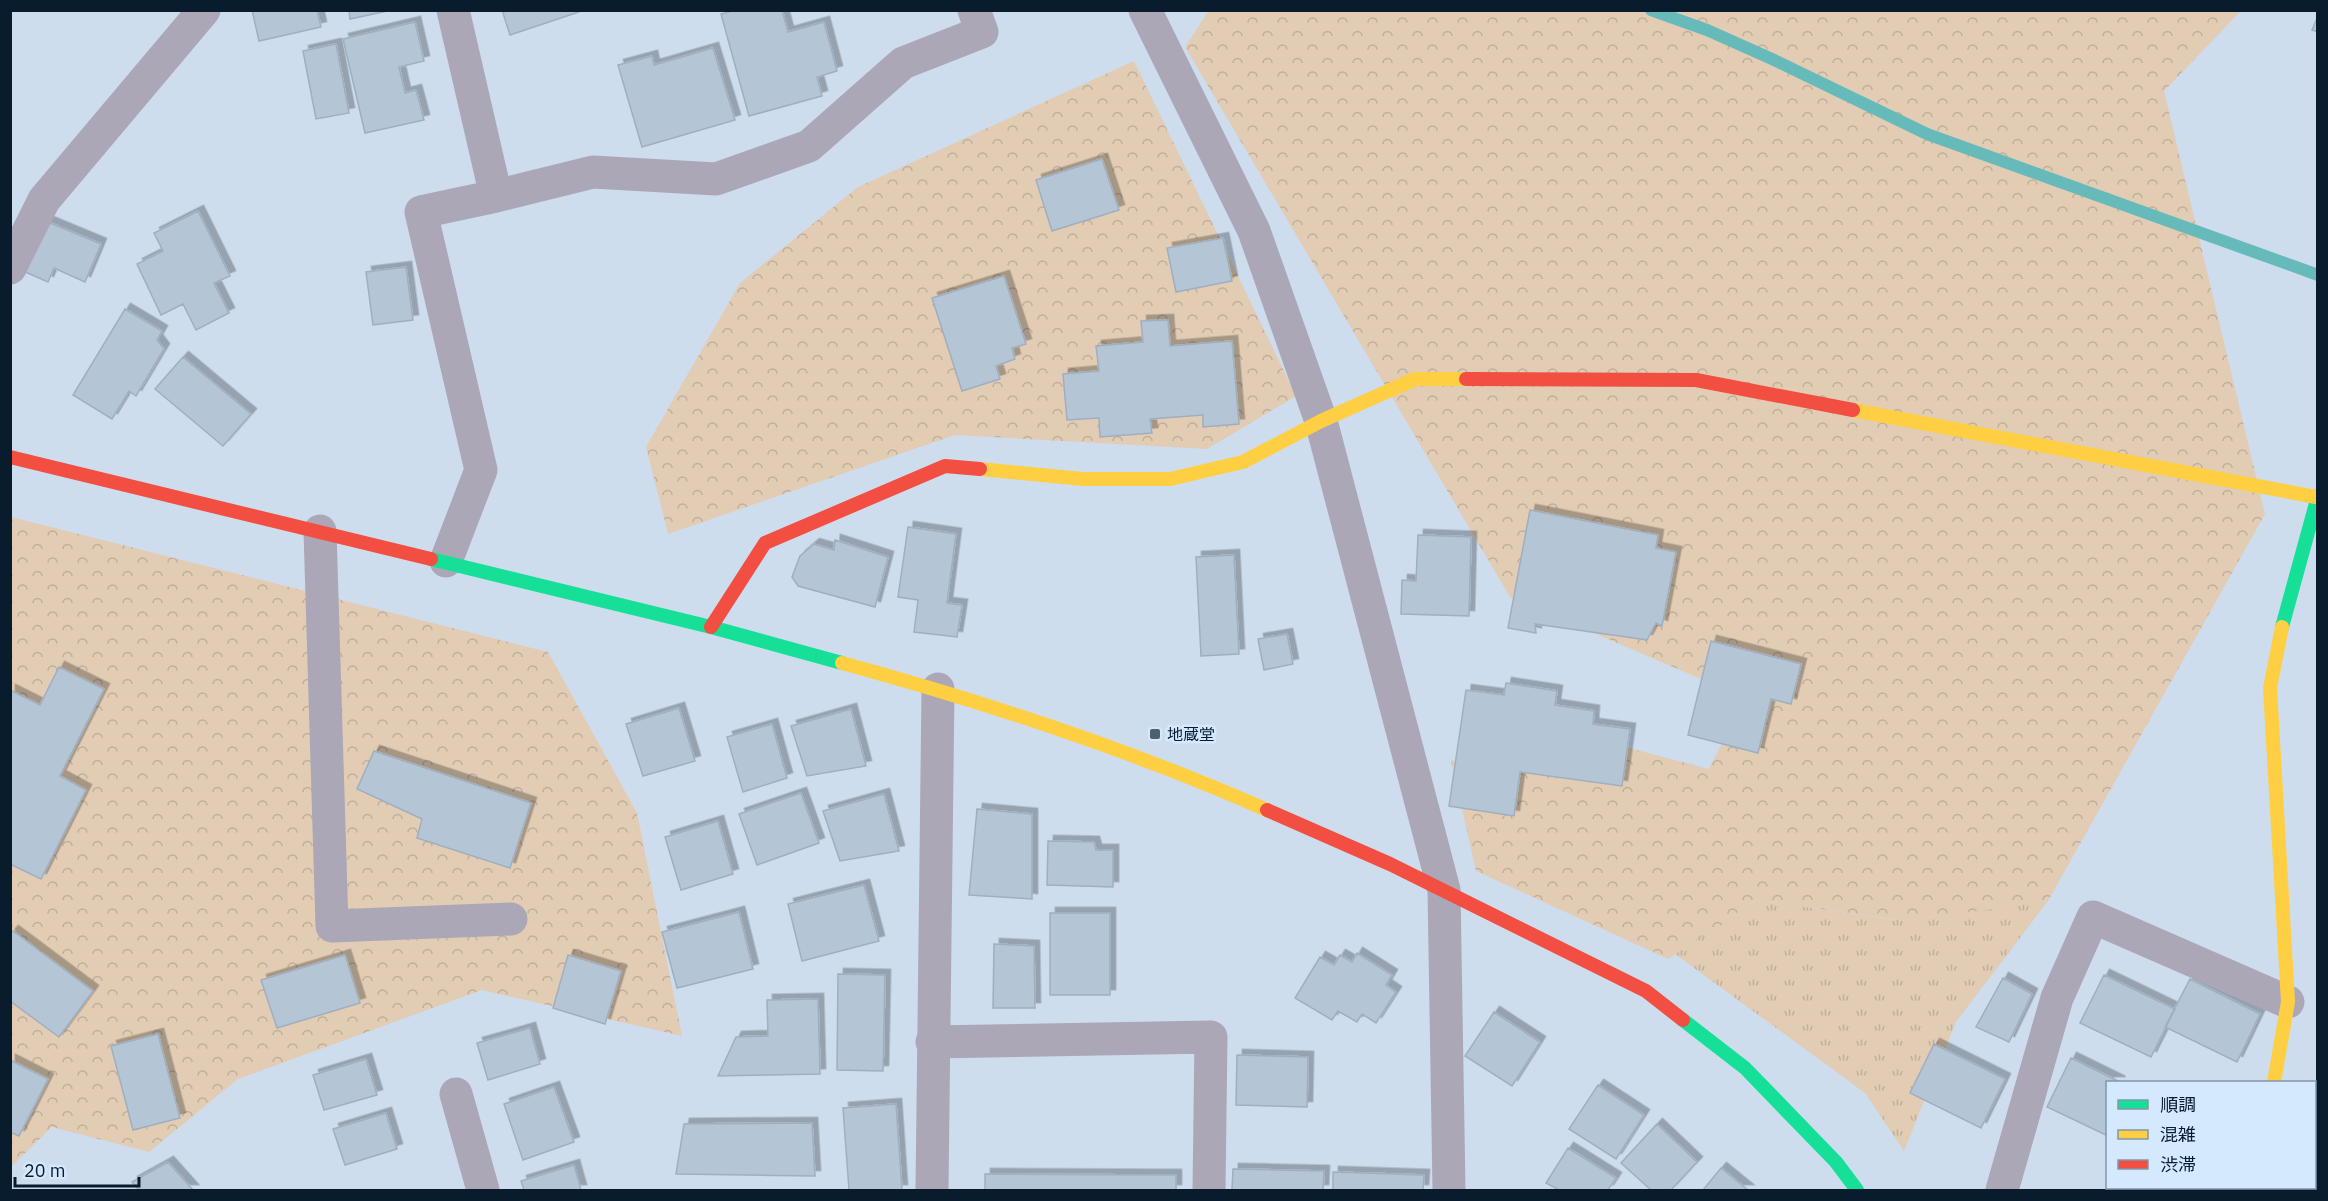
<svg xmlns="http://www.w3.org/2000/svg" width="2328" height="1201" font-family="'IBM Plex Sans','Noto Sans JP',sans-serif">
<defs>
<pattern id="grass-tufts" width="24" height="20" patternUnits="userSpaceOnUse" patternTransform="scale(1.5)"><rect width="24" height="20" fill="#e2ccb4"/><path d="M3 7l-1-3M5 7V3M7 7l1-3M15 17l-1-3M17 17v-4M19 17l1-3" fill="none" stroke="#c0af9b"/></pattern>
<pattern id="forest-crowns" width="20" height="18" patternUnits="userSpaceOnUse" patternTransform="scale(1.5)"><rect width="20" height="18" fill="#e2ccb4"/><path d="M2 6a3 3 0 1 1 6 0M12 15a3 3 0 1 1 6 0" fill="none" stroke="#c0af9b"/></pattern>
<filter id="shadow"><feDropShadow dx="5.5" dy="-5.5" stdDeviation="0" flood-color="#0004"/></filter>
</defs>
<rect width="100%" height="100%" fill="#cdddee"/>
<path fill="url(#grass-tufts)" d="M1756,900L1897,920L2048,901L1956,1022L1904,1151L1865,1093L1675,954Z"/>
<path fill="url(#forest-crowns)" d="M1209,10L2241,11L2164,91L2265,514L2048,901L1907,921L1756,900L1668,959L1476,871L1451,760L1576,774L1591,738L1709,769L1745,698L1510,597L1185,47Z
M1134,61L1296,396L1207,449L955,435L668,534L646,447L740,283L858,187Z
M11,517L548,652L637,813L682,1036L482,990L238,1079L149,1152L52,1127L11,1167Z"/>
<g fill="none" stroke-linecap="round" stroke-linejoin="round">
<path stroke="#66baba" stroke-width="12" d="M1651,10L1707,30L1772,59L1927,134L2318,275"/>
</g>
<path fill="#b4c5d6" stroke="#9fafc0" stroke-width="1.5" filter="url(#shadow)" d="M252,10H317L321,27L259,41Z
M349,10H392L350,19Z
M502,10H579V12L510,35Z
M736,10H782L788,32L824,22L837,71L817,77L822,96L749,116L721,14Z
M2318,16V32L2312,30Z
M415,22L424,61L399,67L405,93L416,90L424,120L365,133L343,39Z
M336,44L349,113L316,119L303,51Z
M713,48L735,120L642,147L618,65L652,56L654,65Z
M1102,159L1119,210L1052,231L1036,180Z
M198,211L230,276L214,283L229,313L196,330L183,304L161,315L137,264L163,251L154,233Z
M43,220L101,244L85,282L54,268L48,282L21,270Z
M1223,238L1232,281L1176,292L1167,248Z
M406,267L413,320L373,325L366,272Z
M1004,276L1026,344L1012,348L1015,359L996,366L1000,379L962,391L932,298Z
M125,309L162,331L157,340L164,349L136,396L129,391L112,419L73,395Z
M1168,320L1170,346L1232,341L1239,424L1203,427V415L1150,419L1152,433L1100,437L1099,418L1067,420L1063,374L1099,371L1096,346L1143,342L1141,321Z
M183,357L251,414L223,446L155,389Z
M1530,510L1658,535L1656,548L1676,552L1662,626L1656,623L1647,640L1535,624L1536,633L1508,628Z
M908,527L956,534L947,603L962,605L957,637L914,632L918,600L898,597Z
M1418,535L1471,537L1469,616L1401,614L1402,580L1416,581Z
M835,540L888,557L875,607L798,586L792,577L800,556L814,544L834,550Z
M1234,555L1239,654L1201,656L1196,557Z
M1287,634L1293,664L1264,670L1258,639Z
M1711,641L1801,664L1791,704L1771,699L1758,753L1688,735Z
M59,667L104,689L60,776L86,790L41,879L10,864V690L40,705Z
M1506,683L1557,691L1555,705L1594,711L1593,724L1630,729L1622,786L1520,772L1514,816L1449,806L1466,690L1504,695Z
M679,708L695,761L643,776L626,724Z
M851,709L866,766L807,776L791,726Z
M772,724L787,778L743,792L727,737Z
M374,751L531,803L510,868L417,838L422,819L357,789Z
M801,793L819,843L757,865L739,814Z
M884,794L899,851L840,861L823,811Z
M977,809L1032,814V899L969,895Z
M718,821L733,874L681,890L665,837Z
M1048,841L1094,842L1096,850H1113V887L1047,885Z
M864,885L879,941L802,961L788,904Z
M739,912L753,969L677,988L662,932Z
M1050,913H1110V995H1050Z
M13,931L93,991L59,1037L10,1001V934Z
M994,944L1034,946L1035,1008H993Z
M1357,953L1392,975L1386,985L1396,992L1376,1023L1362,1014L1357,1022L1338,1011L1332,1020L1295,998L1320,957L1334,965L1340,955L1352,962Z
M345,955L360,1003L277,1028L261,980Z
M568,955L621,971L605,1024L553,1008Z
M838,974L885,975L883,1071L837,1070Z
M2104,975L2175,1009L2151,1057L2080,1023Z
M2003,978L2032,994L2009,1042L1976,1027Z
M2190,979L2260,1014L2237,1062L2165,1027Z
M818,999L820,1074L718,1076L736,1037L768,1036L767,1000Z
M1494,1012L1540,1042L1512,1086L1465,1056Z
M530,1028L540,1064L488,1080L477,1043Z
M158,1034L180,1118L133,1130L111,1046Z
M1934,1044L2005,1079L1981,1128L1910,1093Z
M1237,1055L1308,1057L1307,1107L1236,1105Z
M2071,1058L2120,1082H2108V1136L2047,1107Z
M366,1059L377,1095L324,1110L313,1075Z
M10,1060L48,1079L19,1136L10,1132Z
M1598,1085L1644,1115L1616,1159L1569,1129Z
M554,1087L574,1142L523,1160L504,1104Z
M896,1104L902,1190H849L843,1108Z
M386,1113L397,1149L345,1165L333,1129Z
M812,1123L815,1176L676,1174L684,1124Z
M1657,1124L1697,1162L1671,1190H1651L1621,1163Z
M1568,1148L1616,1178L1608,1190H1559L1546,1183Z
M168,1162L193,1190H139L132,1182Z
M574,1165L581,1190H524L521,1181Z
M1721,1168L1748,1190H1703Z
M1233,1169L1324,1171L1323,1190H1232Z
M1333,1172L1424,1175L1423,1190H1333Z
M985,1174L1176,1175V1190H985Z
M2108,1188H2167L2173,1190H2106Z"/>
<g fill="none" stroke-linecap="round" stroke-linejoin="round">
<path stroke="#aca7b7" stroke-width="33" d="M453,10L496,196L593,172L716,179L809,146L903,63L982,32L974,10
M1145,10L1254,231L1321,421L1444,890L1449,1190
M10,268L44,200L204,10
M320,531L332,926L511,919
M446,561L481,470L421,212L496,196
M932,1042L1211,1037L1209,1190
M456,1094L483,1190
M932,1190L938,689
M2002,1190L2057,998L2093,917L2288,1002"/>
<path stroke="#16e098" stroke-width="14" d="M431,559L711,627L842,663
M2282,627L2318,496
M1683,1020L1745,1068L1836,1162L1857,1190
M2243,1190L2245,1188"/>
<path stroke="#ffcf43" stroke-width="14" d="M1853,410L2316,497
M980,469L1083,479H1170L1243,462L1321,421L1415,379H1466
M842,663C985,702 1131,750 1267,810
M2274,1082L2288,1002L2270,688L2282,627"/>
<path stroke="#f24e42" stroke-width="14" d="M1466,379L1696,380L1853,410
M10,457L431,559
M711,627L765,543L945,466L980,469
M1267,810L1390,864L1646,991L1683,1020"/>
</g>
<rect fill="#4d6071" stroke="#d5e9fe" stroke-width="2" x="1149" y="728" width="12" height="12" rx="3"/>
<g text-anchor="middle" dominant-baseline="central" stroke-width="5" stroke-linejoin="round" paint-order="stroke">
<g font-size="16" fill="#081c2e" stroke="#d5e9fe" text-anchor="start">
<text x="1167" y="734">地蔵堂</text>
</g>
</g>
<rect width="2328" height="1201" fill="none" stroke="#081c2e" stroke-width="24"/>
<rect x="2106" y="1081" width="210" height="108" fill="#d5e9fe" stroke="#8397ab" stroke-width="1.5"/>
<rect x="2118" y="1100" width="30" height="9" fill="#16e098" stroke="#8397ab" stroke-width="1.5"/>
<text x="2160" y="1111" font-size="18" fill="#081c2e">順調</text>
<rect x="2118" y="1130" width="30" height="9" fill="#ffcf43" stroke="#8397ab" stroke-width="1.5"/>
<text x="2160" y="1141" font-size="18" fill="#081c2e">混雑</text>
<rect x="2118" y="1160" width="30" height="9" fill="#f24e42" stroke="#8397ab" stroke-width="1.5"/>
<text x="2160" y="1171" font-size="18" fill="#081c2e">渋滞</text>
<path d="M15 1177v9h124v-9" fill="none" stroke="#081c2e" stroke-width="3"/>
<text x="24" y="1177" font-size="18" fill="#081c2e" stroke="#d5e9fe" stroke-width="4.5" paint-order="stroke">20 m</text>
</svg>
